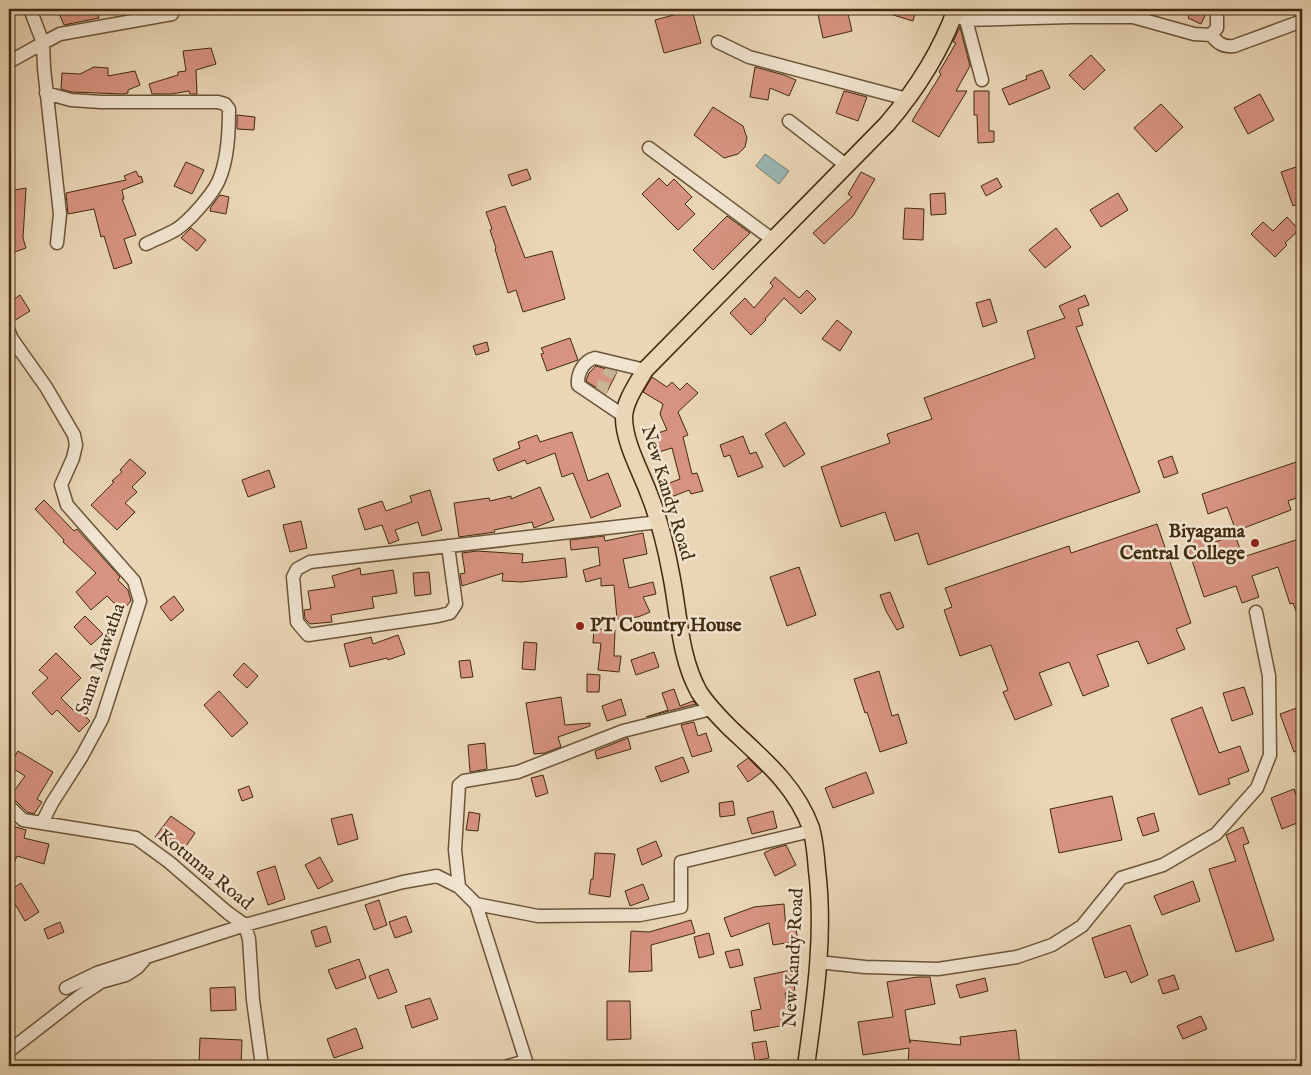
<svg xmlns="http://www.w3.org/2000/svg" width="1311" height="1075" font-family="'IM FELL English',serif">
<rect width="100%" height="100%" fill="#ead6b6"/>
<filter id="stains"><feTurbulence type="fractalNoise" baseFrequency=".004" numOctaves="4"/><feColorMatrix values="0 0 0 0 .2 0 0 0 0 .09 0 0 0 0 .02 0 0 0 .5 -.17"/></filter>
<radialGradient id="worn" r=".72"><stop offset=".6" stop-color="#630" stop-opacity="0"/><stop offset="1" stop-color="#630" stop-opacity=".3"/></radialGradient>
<path fill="#99b8b4" stroke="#767f72" d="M765,154L789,171L779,184L756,166Z"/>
<path fill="#d79380" stroke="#412a0e" d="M57,9H96L99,18L64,25Z
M823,9H847L852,31L823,38L817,10Z
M880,9H916L913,21L880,11Z
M1192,9H1208L1201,24L1188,18Z
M692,10L701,43L664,53L655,20Z
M960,27L970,66L956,91H967L939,137L912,121L941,74L939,72L956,43L953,42Z
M211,48L216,64L196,70L197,94H190L189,91L171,94H152L149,84L178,75V72L186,71L183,51Z
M1091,55L1105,70L1084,90L1069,75Z
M94,67L108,68V76L135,71L140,85L128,90V93L123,94L72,92L61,89L62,73L80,74Z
M755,67L784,75L796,80L789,96L770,88L768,100L750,97Z
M1042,70L1050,88L1009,105L1002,89L1027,79L1026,76Z
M844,91L867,97L858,121L836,113Z
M974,91H989V131H994V142L978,143L977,115H974Z
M1260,94L1274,120L1248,134L1234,108Z
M1161,104L1183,127L1156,152L1134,128Z
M713,107L743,126L747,138L745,147L738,154L724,158L694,135Z
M237,115L255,117L254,130L237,129Z
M186,162L204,170L192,194L174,186Z
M1302,165V202L1293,206L1281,172Z
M527,169L531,179L512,186L508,175Z
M136,171L139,177L141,176L143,182L122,190L124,199H122L136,235L124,239L132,263L114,269L104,236L101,237L94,209L68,214L66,193L126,180L124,176Z
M861,172L875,179L853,216L824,244L813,233L852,197L848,194Z
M659,178L667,186L674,179L692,197L685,204L695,214L678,230L642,194Z
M997,178L1002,187L986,196L981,186Z
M26,188L23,238L26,248L9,254V210H12L9,191Z
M945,193L946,214L931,215L930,194Z
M1118,193L1128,210L1101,227L1090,210Z
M220,195L229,197L226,214L210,211L211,207Z
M505,206L525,258L552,251L565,299L523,312L516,290L508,293L495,249L496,248L490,230L492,229L486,212Z
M905,208L924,209L923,240L903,239Z
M727,216L750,233L713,270L693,250Z
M1287,217L1299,230L1285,243L1287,245L1275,257L1251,234L1263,222L1273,231Z
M191,228L206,240L197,251L181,238Z
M1056,228L1071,247L1045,268L1029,250Z
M775,277L799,298L807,290L816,299L801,314L784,298L765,319L766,320L751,335L730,313L745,298L754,308L773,286L770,283Z
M20,295L30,311L9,324V303Z
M1085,295L1089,305L1078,309L1083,325L1076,327L1140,492L928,565L918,533L895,541L885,512L841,527L821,467L890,443L887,434L932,419L924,398L1035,358L1027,331L1065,318L1059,306Z
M990,299L997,322L983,327L976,303Z
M837,320L852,332L840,351L822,339Z
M570,338L578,360L547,371L541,354L544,353L541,348Z
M487,342L489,351L476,355L473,346Z
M596,366L617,372L606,394L586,381L589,373Z
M652,377L667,387L672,382L680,390L687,383L698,393L678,412L688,435L683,437L692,474L697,473L703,491L691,494L689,490L669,498L664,485L680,479L672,448L652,454L646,437L667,430L660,414L663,404L643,392Z
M785,422L805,454L784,467L765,434Z
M572,432L588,481L608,473L621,506L591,518L573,473L562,477L555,453L527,464L525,460L498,471L493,459L520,448L518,442L537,435L540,442Z
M743,436L750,454L756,452L763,467L738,477L730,455L724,457L720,445Z
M1172,456L1178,473L1164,478L1158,461Z
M130,459L146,473L132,487L137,492L125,503L135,512L117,530L91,505L114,482L112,481L122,472L120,470Z
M1302,460V496L1288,501L1291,510L1236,531L1227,507L1208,514L1202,494Z
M269,470L275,487L248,497L242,480Z
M540,487L554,520L534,528L532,522L494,530L495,532L459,537L454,503L489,498L490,501L511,496V499Z
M430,490L442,530L422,536L418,522L395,530L399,540L389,544L382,525L365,530L358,509L382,501L386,511L412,502L410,496Z
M44,500L74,531L77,529L120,577L118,580L128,590L131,601L122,611L107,596L91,610L76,592L96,573L63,542L64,540L35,509Z
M301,521L307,548L290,552L283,525Z
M1157,524L1191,623L1176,629L1185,649L1148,664L1138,641L1097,655L1109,686L1083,696L1069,662L1039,673L1052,705L1015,720L1003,692L1008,690L991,645L960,656L944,610L952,607L945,588L1069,546L1071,553Z
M1204,527L1209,544L1235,535L1243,557L1302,538V624H1301L1293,603L1290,604L1278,567L1252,576L1259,597L1242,603L1236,586L1204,597L1183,533Z
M643,533L647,554L623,559L629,588L653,582L656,594L643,597L650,612L638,617L617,619L614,585L601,586V578L586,582L583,570L600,565L598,547L571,550L570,540L604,536L605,541Z
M477,551L523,554L522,563L565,558L567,577L521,582L502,581L503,573L462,586L460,574L465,573L462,553Z
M799,567L816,615L787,626L770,577Z
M360,568L361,575L393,570L397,593L372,597L374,608L331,615L332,622L310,624L305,619L304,610L311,609L308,591L335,587L332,576Z
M429,572L431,594L415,596L413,573Z
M890,592L904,627L897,630L886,611L880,595Z
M174,596L184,610L171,621L160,607Z
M85,616L103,634L91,645L74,627Z
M594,629L615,630L614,656H621L619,672L598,670L601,643H593Z
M398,635L405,654L388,660L387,658L350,667L344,644L371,637L373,644Z
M524,642L537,643L535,670L522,669Z
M654,652L659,667L636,675L631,660Z
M56,653L81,678L61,698L77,714L80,711L90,721L79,732L57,710L52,715L32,693L48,678L39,670Z
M470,660L473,677L461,678L459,661Z
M244,663L258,676L247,688L233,675Z
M879,671L892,716L898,714L907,743L880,752L867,712L865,713L854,679Z
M587,674L600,675L599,692H587Z
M1244,687L1253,714L1232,721L1223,693Z
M674,689L680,706L693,701L696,704L646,717L668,710L662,693Z
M219,691L248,723L232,737L204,705Z
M561,697L565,725L590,723V726L558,737L561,747L545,753L534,754L526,703Z
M621,699L626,715L607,721L602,706Z
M1202,707L1219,753L1240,746L1249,771L1228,779L1230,784L1199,795L1171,719Z
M1297,708L1302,721V749L1294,752L1280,714Z
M694,722L698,736L706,733L712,751L692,757L681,725Z
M628,738L631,749L597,759L595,751Z
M485,743L487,769L470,772L468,745Z
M18,751L53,772L37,799L42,802L34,814L27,812L15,800L9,798L25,776L9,766Z
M683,757L689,772L661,782L655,767Z
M748,758L762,772L748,782L737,766Z
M866,772L874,793L833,808L825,788Z
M543,775L548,793L536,797L531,778Z
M249,786L253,797L242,801L238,790Z
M1294,789L1302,812V821L1282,829L1271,798Z
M1112,796L1122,840L1059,853L1050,809Z
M733,801L735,815L720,817L719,803Z
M773,811L777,828L752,834L747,818Z
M469,812L480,814L478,831L466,830Z
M1154,813L1159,831L1143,836L1137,818Z
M352,814L358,839L338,845L331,819Z
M171,816L195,833L180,855L155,837Z
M9,825L26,830L24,838L49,844L44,864L17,856L9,875Z
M1243,827L1249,843L1243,845L1274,940L1236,952L1209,869L1236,861L1226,835Z
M656,841L662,856L642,865L637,849Z
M786,845L796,865L775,876L764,853L772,849Z
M595,853L615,854L610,897L589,894L591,879H593Z
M320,857L333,881L318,889L305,865Z
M275,866L285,899L268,905L257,872Z
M1193,881L1200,901L1162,915L1154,896Z
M21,883L39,912L25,921L9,894V891Z
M643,884L649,899L630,906L625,891Z
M379,900L387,925L374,930L365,905Z
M784,904L786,930L796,929L798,941L773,945L769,923L731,937L724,918L754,907Z
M406,916L412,932L395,938L389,922Z
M691,920L695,933L651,945L652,971L629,972L631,931L649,932Z
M60,922L64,932L48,939L44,929Z
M1130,925L1148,975L1131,983L1126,971L1105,978L1092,938Z
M326,926L331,942L316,947L311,931Z
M709,933L714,954L699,958L694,937Z
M739,949L743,965L730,968L725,952Z
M359,959L366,978L336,989L328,970Z
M388,969L397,992L378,999L369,976Z
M791,970L795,990L785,993L790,1024L754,1031L751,1011L761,1009L754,978Z
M1174,975L1179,989L1163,994L1158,980Z
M917,977H930L935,1004L905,1010L910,1043V1040L961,1045L960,1037L1016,1030L1020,1066H934L908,1064L909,1048L863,1055L858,1022L893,1017L887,982Z
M985,978L988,991L960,998L956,985Z
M235,987L236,1010L211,1011L210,988Z
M430,998L438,1019L412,1028L405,1006Z
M607,1001H630L631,1039L607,1040Z
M1201,1016L1207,1029L1183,1039L1177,1026Z
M356,1028L363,1048L334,1058L327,1039Z
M200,1038L242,1040L241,1066L199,1065Z
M766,1041L769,1058L755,1061L752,1043Z"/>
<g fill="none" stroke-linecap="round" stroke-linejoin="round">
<path stroke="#c8b494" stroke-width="12" stroke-dasharray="12 6" stroke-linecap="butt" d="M601,393L604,381L612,369"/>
<g stroke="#6b5538" stroke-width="15">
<path id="minor" d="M30,9L43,43L60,34L172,14
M959,17L966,20L982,80
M966,20L1071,17H1133L1194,34L1211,35L1217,28V9
M1211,35C1218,43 1222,47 1234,46L1302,21
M718,42L749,57L907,99
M9,62L43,43L44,68L60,214L57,243
M46,93L71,100L101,102H218L225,104L229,109C229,132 228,161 218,182C212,195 189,221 177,229C167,235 156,239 146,244
M789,121L847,166
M649,148L773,240
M9,332L12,339L46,387L74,435L76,445L73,458L61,485L67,505L134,581L140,601L102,719L82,756L52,803L42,823
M624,416L578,385C577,374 583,361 595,358L645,370
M448,546L456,604L450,613L438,616L308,635L297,622L293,577L297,569L310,562L659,522
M9,806L23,820L136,838L169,862L228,913L245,925L249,939L253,1000L262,1066
M459,887L476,904L526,1061
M476,904L538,916L640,915L681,907V862L811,831
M818,962L865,967L938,969L1017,957L1052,945L1082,926L1121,878L1163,865L1216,834L1257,788L1270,755L1269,676L1256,612
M66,988L97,973L245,925L403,882L437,876L459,887L455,850L459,785L464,781L518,772L623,731L711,709
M9,1051L80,996L101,982L126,975L137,968L144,960
M508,1066L526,1061L527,1066"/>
</g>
<g stroke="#412a0e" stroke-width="19">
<path id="major" d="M806,1066C815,1001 825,935 817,870C816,856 815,842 811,828C796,786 763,759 731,729C719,717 708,706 699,692C679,656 679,613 671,574C666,547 659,519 649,494C641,472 624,442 624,418C624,402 637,384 645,370L887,124C916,90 941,51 956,9"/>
</g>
<use href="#minor" stroke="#f1e4d0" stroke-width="12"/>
<use href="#major" stroke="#ead6b6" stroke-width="16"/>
</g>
<g fill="#8f2418" stroke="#f1e4d0" stroke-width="2">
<circle cx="1255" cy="543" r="5"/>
<circle cx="580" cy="626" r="5"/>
</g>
<g text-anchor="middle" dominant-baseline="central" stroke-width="5" stroke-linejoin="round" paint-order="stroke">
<g font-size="19" fill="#412a0e" stroke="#f1e4d0">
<text transform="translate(667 493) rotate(73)">New Kandy Road</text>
<text transform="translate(101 659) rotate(-71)">Sama Mawatha</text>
<text transform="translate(205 870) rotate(39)">Kotunna Road</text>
<text transform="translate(794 958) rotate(-87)">New Kandy Road</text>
</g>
<g font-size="19" font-weight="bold" fill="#412a0e" stroke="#f1e4d0" text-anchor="end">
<text x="1245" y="532">Biyagama<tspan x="1245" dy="22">Central College</tspan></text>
<text x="590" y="626" text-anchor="start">PT Country House</text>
</g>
</g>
<rect width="1311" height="1075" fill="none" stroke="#ead6b6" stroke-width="30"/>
<rect x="10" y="10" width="1291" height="1055" fill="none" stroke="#412a0e" stroke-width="2.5"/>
<rect x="15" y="15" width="1281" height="1045" fill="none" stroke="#412a0e"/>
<rect width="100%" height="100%" filter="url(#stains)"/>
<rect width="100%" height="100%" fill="url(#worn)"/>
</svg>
